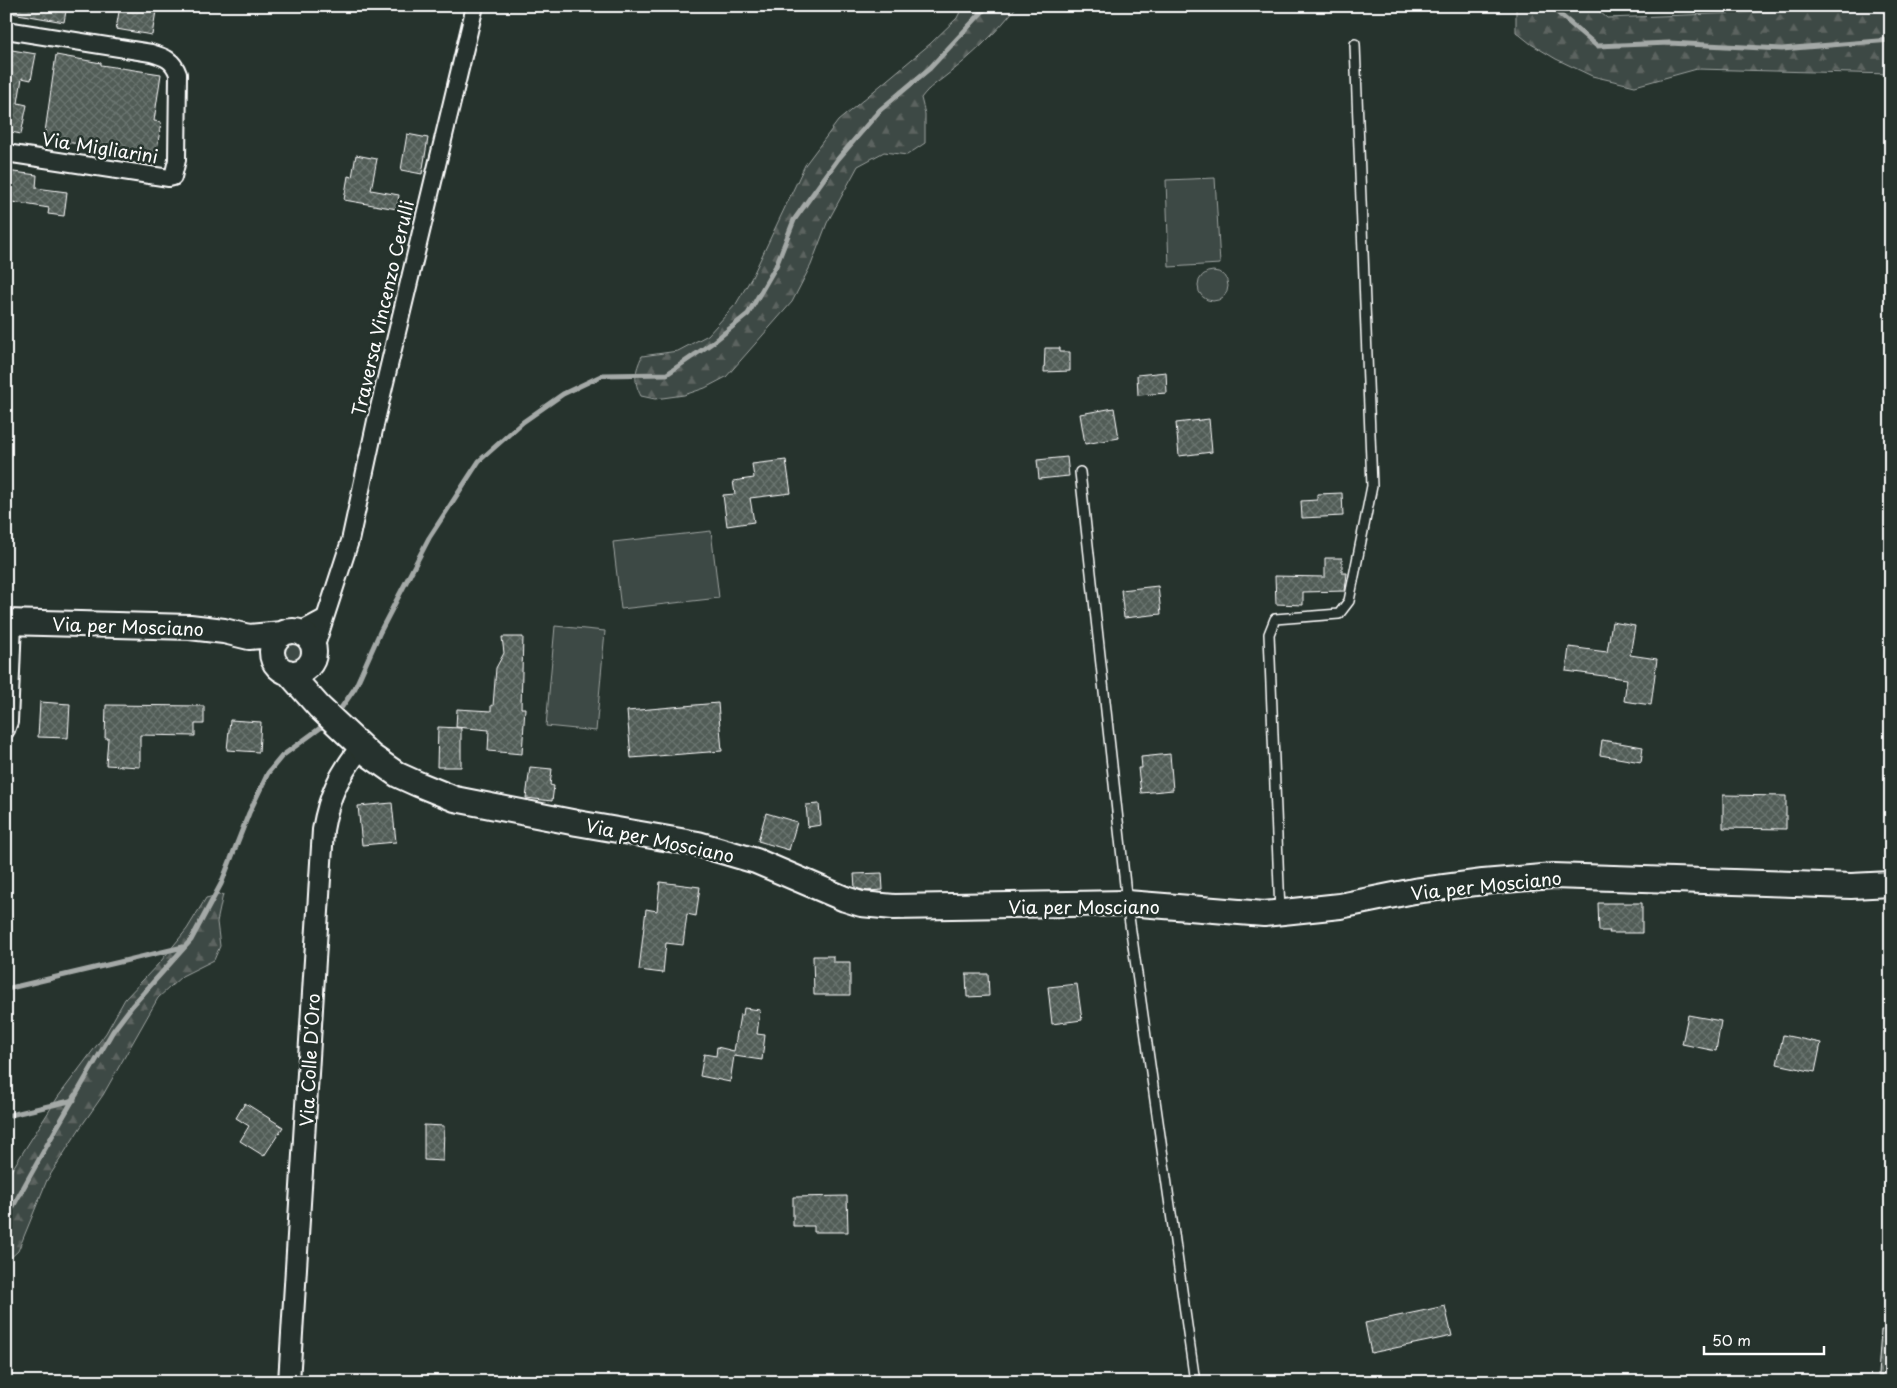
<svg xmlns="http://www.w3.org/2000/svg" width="1897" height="1388" font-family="'Playpen Sans',sans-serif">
<defs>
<pattern id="forest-firs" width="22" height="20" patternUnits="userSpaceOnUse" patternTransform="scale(1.25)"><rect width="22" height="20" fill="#3e4944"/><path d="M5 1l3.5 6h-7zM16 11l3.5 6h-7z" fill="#5b6460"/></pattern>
<pattern id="building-cross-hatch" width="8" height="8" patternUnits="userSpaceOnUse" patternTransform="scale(1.25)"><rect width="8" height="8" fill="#515c57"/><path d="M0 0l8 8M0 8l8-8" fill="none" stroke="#6b7470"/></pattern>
</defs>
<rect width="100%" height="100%" fill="#26332d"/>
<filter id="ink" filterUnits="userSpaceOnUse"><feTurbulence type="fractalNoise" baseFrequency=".02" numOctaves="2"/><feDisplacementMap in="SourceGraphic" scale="10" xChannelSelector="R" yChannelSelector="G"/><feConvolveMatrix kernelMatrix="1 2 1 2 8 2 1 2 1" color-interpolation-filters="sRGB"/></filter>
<g filter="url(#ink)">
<path fill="url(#forest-firs)" stroke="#9ea4a2" d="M963,6H1017C999,30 971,57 947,75C936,84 930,86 921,98L925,114V143L907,155L884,152L858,166L827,223L811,265L792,302L726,377L705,388L684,395L655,399L641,396C633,381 635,371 642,356L678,351L708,335L736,304L752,277L805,165L838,121L930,44L957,18Z
M1516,6H1593L1607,18L1792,11L1840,6H1891V74L1697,69L1635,86L1592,76L1556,59L1531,44L1516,32Z
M223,894L217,922L220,946L214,960L182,976L158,998L103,1095L80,1128L47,1180L18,1251L6,1262V1179L58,1097L106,1033L125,999L161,961L187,929L206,898Z"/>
<path fill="#3e4944" stroke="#9ea4a2" d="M1215,178L1220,264L1169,267L1166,180Z
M1198 286a15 15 0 1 1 30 0a15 15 0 1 1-30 0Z
M711,531L719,598L621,609L613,542Z
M555,626L605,631L596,731L546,726Z
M281 652a12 12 0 1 1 24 0a12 12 0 1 1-24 0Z"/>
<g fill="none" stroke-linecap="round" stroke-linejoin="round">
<path stroke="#a4a9a7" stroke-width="5" d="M1554,6L1557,12L1597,46L1669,43L1782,49L1891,40
M337,714L355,688L380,632L429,538L479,461L523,422L563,394L603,375L667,374L712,343L748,314L776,266L794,220L838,159L880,110L930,68L983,11L985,6
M6,989L183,947
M6,1116L74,1100
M6,1219L56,1129L113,1031L132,1006L191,940L221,884L249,813L268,773L282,756L323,726"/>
</g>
<path fill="url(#building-cross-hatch)" stroke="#fff" d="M12,6H67L64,22L12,13Z
M120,6L156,11L152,35L116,29Z
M6,49L36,54L31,80L22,78L18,103L27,105L21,134L6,131Z
M56,55L101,63V65L161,74L154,121L161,122L156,157L115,149L44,139Z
M407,134L428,138L422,174L401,170Z
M356,155L377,159L371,190L399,195L397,209L344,200L348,176L352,177Z
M6,171L37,175L36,188L67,192L64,216L48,214L49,208L6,201Z
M1045,348H1060V352H1070V371L1044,372Z
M1166,372L1167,393L1138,395L1137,375Z
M1114,408L1119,438L1085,444L1080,414Z
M1209,419L1212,452L1179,456L1176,423Z
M1067,457L1069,476L1039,479L1037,460Z
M786,460L791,493L750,498L754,522L727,526L723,495L735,494L733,481L754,478L752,464Z
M1342,493L1343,516L1302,518L1301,501L1317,500V494Z
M1325,558H1342V573H1347L1345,591L1303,592V605L1276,604L1275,576L1325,577Z
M1158,586L1161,614L1124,618L1121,590Z
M1612,622L1635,626L1630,655L1657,659L1651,705L1624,701L1627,679L1566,671L1569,647L1607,652Z
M502,637H523L521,708H525L522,754L488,751L489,730L456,727L457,709L491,711V705L493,706L496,668L504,653Z
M40,702L70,704L68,738L38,737Z
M718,703L722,751L631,758L627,711Z
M106,705L204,706V724H195V736L140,735V767L106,765L108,738H105Z
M230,720L261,722L259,752L227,750Z
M438,727L461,728V767H437Z
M1602,740L1643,747L1641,762L1600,755Z
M1170,754L1173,790L1141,793L1138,768H1142L1141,757Z
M530,767L552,769L550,785L554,786L552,801L526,798Z
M1723,795L1786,796V829L1723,828Z
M392,803L396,842L362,845L358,806Z
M819,804L821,825L808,827L806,805Z
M766,813L797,822L789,850L758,841Z
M882,873L883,890L867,891L855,888L854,874Z
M660,882L700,887L696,916L687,914L683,945L666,943L663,973L639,970L646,909L657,911Z
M1598,903H1642V933H1609L1610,931H1599Z
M813,956H833V962H850V995H814Z
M966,974H988L989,996L967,997Z
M1077,984L1082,1020L1052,1024L1048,987Z
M744,1008L760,1010L757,1034L765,1035L762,1060L734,1056L730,1082L700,1076L704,1054L716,1056L717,1047L734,1051L740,1015H743Z
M1688,1015L1721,1021L1716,1051L1682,1044Z
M1783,1035L1821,1043L1815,1072L1777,1064Z
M245,1103L283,1127L264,1156L240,1141L249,1126L236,1118Z
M424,1125L444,1126L443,1161L424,1160Z
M847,1196L848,1232H814V1226H793V1197Z
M1445,1306L1452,1336L1371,1353L1365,1323Z
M1881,1330H1891V1376L1878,1375Z"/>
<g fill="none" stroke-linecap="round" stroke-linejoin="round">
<g stroke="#fff" stroke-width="12">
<path id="service" d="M1080,472L1127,903L1195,1382
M1280,912L1269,634L1275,619L1339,614L1349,601L1372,486L1355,44"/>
</g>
<g stroke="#fff" stroke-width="20">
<path id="minor" d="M6,30L151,53C165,57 173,60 178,74L177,160L173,177L169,178L6,153
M298,632L324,618
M314,652L350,541L377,416L475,6
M6,730L9,722L13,622"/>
</g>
<g stroke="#fff" stroke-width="24">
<path id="tertiary" d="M289,1382L323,830C329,795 339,775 361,747"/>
</g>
<g stroke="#fff" stroke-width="28">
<path id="secondary" d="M6,622L190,627L224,631L249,637L282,634
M272 652a21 21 0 1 1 42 0a21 21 0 1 1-42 0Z
M288,672L319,707L371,756L398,775L418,784L455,799L577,823L698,844L756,861L845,899L861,904L894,907L1127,903L1264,914L1340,906L1414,891L1483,882L1553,876L1851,886L1891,884"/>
</g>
<use href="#service" stroke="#26332d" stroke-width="9"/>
<use href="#minor" stroke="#26332d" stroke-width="16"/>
<use href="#tertiary" stroke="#26332d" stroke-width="20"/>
<use href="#secondary" stroke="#26332d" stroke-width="24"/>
</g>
</g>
<g text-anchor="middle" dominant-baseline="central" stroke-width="5" stroke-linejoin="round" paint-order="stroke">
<g font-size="18" fill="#fff" stroke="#26332d">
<text transform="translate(100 147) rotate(9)">Via Migliarini</text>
<text transform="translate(382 308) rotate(-77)">Traversa Vincenzo Cerulli</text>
<text transform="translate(128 626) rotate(2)">Via per Mosciano</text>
<text transform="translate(660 840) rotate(12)">Via per Mosciano</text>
<text transform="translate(1486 885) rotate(-6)">Via per Mosciano</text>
<text x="1084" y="906">Via per Mosciano</text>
<text transform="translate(309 1060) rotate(-87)">Via Colle D'Oro</text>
</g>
</g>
<rect width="1897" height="1388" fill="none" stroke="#26332d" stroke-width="25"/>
<rect x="12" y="12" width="1872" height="1363" fill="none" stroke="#fff" stroke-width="2" filter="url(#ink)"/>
<path d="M1704 1346v8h120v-8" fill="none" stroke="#ffffff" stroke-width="2.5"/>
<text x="1712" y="1346" font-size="15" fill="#ffffff" stroke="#26332d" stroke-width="4" paint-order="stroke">50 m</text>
</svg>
